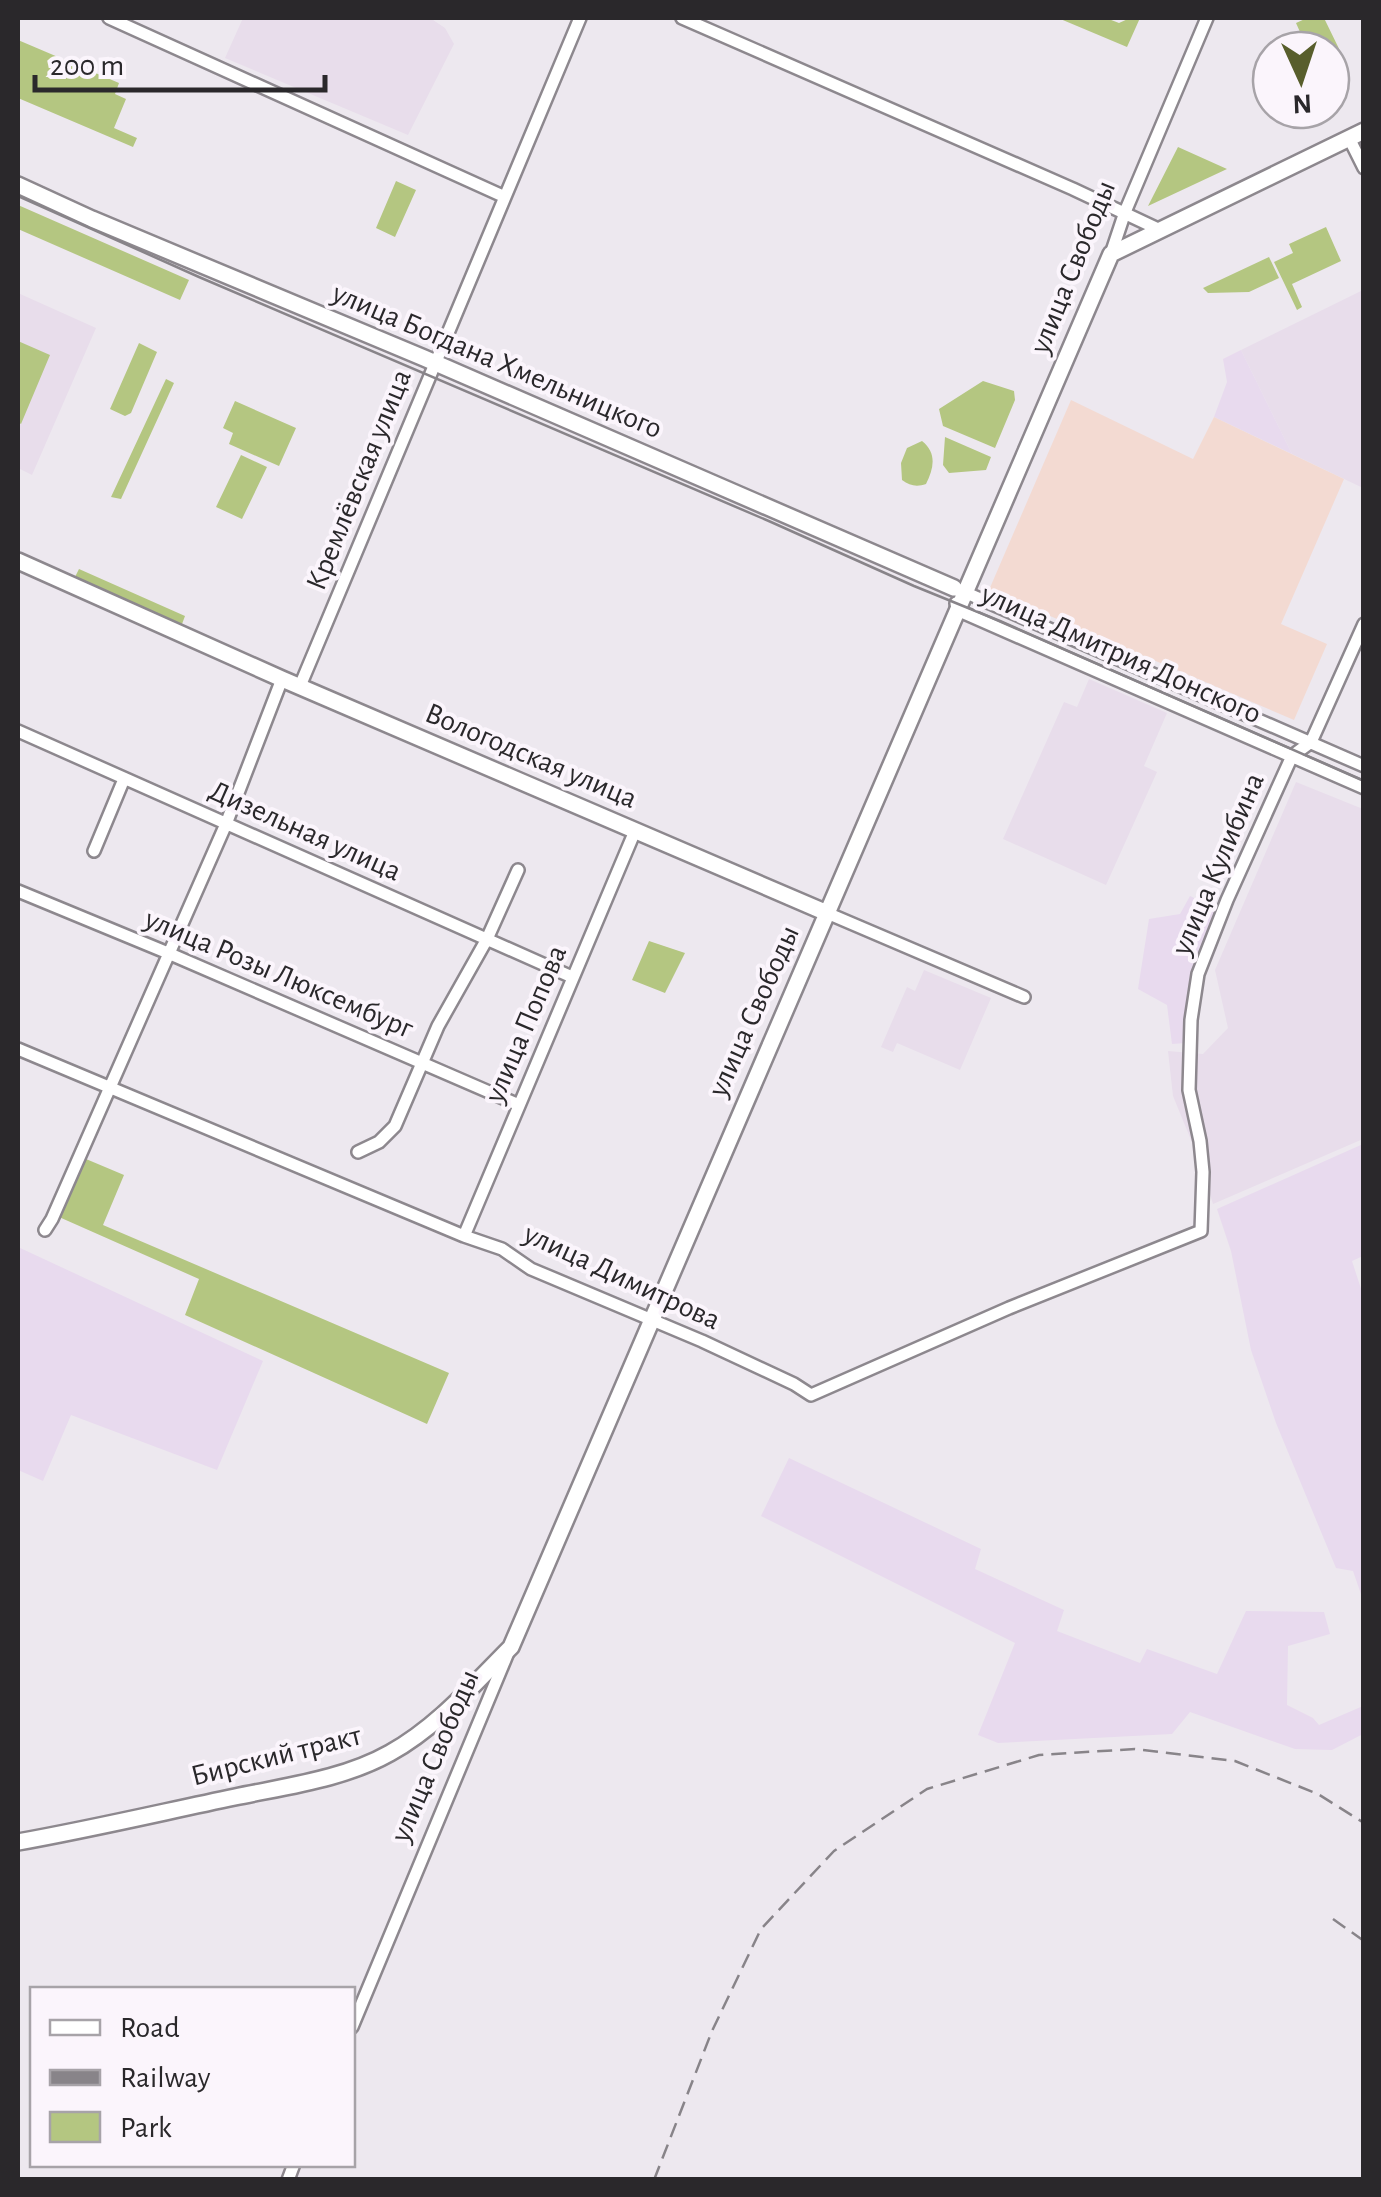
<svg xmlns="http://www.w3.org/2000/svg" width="1381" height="2197" font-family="'Alegreya Sans',sans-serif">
<rect width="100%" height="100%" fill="#ede8ef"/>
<path fill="#e8ddeb" d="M243,18H430L445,28L454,44L408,135L225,58Z
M1363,290V488L1292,454L1241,350Z
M18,293L96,328L32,475L18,468Z
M1089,679L1167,713L1144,766L1157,772L1106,885L1003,839L1064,702L1077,707Z
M1296,782L1363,809V1139L1213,1204L1198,1157L1173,1096L1168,1051L1203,1054L1228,1028L1215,970Z
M924,970L991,998L960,1070L897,1043L893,1052L881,1047L907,987L915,991Z"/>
<path fill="#e8daee" d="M1241,350L1292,454L1214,417L1227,382L1223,359Z
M1190,896L1216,908L1190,990L1186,1043L1172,1044L1167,1005L1138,989L1149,919L1180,914Z
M1363,1144V1256L1352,1261L1364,1298L1363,1600L1353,1571L1336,1568L1276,1423L1251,1350L1231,1251L1217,1209Z
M18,1247L263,1361L217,1470L71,1415L43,1481L18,1470Z
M789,1458L981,1549L975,1569L1064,1610L1057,1631L1140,1663L1147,1649L1217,1674L1246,1611L1324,1612L1330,1634L1288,1646L1287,1705L1313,1718L1319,1725L1363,1706V1734L1332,1750L1295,1749L1190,1712L1172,1734L998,1743L978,1735L1015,1643L761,1516Z"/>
<path fill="#f3dad2" d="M1071,400L1193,459L1214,417L1344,479L1281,624L1327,644L1294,720L989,590Z"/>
<path fill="#b4c681" d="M1058,18H1106L1119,23L1130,18H1140L1127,47Z
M1307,18H1324L1344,59L1331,65V50H1308L1296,23Z
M18,40L119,83L115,94L126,99L114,128L137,138L133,147L18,98Z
M1178,147L1227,169L1148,206Z
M396,181L416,190L395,237L376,228Z
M18,205L189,280L180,300L18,229Z
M1326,227L1341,261L1292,284L1302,307L1297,310L1274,262L1293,253L1289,244Z
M1269,257L1279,278L1249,292L1208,293L1203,288Z
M18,341L50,355L21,424L18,422Z
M139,343L157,352L131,413L125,416L110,409Z
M166,379L174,383L121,499L111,497Z
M983,381L1014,391L1015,400L995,448L943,426L939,409Z
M235,401L296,428L279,466L229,444L233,433L223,428Z
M945,437L991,457L986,470L949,473L943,465Z
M922,441C937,453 934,468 926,484C917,487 910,486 902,480L901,463L907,448Z
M241,455L267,467L242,519L216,507Z
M79,569L185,616L182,624L75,577Z
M649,941L685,953L665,993L632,980Z
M86,1159L124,1175L103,1225L449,1373L427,1424L185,1315L199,1279L59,1217Z"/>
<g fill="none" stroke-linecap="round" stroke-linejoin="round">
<g stroke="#8d888e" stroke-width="16">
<path id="minor" d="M109,18L505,197
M682,18L1073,189L1158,229
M1349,138L1364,168
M1111,254L1125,212L1207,18
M962,591L1364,766
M956,603L957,610L1364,788
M300,686L580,18
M18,731L572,977
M94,851L124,779
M18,891L168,953L519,1105
M827,913L1024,997
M18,1049L464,1236L502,1249L531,1269L702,1341L794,1384L811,1395L1009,1308L1201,1231L1203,1172L1200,1141L1189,1090L1191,1020L1198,974L1227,900L1292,756L1311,742L1364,624
M358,1152L379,1142L395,1126L438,1026L487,939L518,870
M45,1230L52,1219L226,824L282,679
M464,1236L635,831
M352,2027L507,1655
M288,2180L294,2164"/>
</g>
<g stroke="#8d888e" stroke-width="20">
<path id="major" d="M18,185L92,219L424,358L954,588
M18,561L282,679L827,913
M18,1842C91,1829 163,1812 235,1797C287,1786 344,1779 390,1753C437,1727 473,1685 511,1647L1111,254L1364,131"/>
</g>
<use href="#minor" stroke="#fff" stroke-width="11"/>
<use href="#major" stroke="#fff" stroke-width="15"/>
<path stroke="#888489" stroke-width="2.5" d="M18,196L199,277L771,522L914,586L1000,621L1364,781"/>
<path stroke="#888489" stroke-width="2.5" stroke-dasharray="15 8" stroke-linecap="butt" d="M1333,1919L1364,1941
M654,2180L712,2031L761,1929L834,1851L927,1789L1039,1755L1135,1749L1235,1761L1318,1794L1364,1823"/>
</g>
<g text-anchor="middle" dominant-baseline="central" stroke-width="8" stroke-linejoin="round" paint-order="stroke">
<g font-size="30" fill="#2a282b" stroke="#fbf5fc">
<text transform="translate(1073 267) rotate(-68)">улица Свободы</text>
<text transform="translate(497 361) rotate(23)">улица Богдана Хмельницкого</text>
<text transform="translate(359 480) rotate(-68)">Кремлёвская улица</text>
<text transform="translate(1121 654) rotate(24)">улица Дмитрия Донского</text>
<text transform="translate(531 756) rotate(23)">Вологодская улица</text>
<text transform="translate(305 831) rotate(24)">Дизельная улица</text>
<text transform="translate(1218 864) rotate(-67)">улица Кулибина</text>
<text transform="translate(279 974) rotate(23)">улица Розы Люксембург</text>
<text transform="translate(754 1011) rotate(-66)">улица Свободы</text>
<text transform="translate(526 1024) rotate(-67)">улица Попова</text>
<text transform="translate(622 1277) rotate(25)">улица Димитрова</text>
<text transform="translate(276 1756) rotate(-14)">Бирский тракт</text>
<text transform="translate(435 1756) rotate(-67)">улица Свободы</text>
</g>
</g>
<rect width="1381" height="2197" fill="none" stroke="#2a282b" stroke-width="40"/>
<rect x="30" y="1987" width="325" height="180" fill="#fbf5fc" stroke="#a7a3a8" stroke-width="2.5"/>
<rect x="50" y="2020" width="50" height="15" fill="#ffffff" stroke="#a7a3a8" stroke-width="2.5"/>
<text x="120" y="2037" font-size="30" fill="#2a282b">Road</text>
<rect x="50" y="2070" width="50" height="15" fill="#888489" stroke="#a7a3a8" stroke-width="2.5"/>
<text x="120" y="2087" font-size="30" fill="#2a282b">Railway</text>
<rect x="50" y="2112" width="50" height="30" fill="#b4c681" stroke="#a7a3a8" stroke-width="2.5"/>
<text x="120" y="2137" font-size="30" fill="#2a282b">Park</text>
<g transform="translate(1301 80) rotate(177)"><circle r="48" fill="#fbf5fc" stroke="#a7a3a8" stroke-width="2.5"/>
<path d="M0-8L18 38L0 25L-18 38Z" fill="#585e2c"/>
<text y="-15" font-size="28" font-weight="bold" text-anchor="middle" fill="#2a282b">N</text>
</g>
<path d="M35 75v15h290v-15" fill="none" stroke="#2a282b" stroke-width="5"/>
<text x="50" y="75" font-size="30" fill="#2a282b" stroke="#fbf5fc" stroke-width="8" paint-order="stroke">200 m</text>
</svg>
